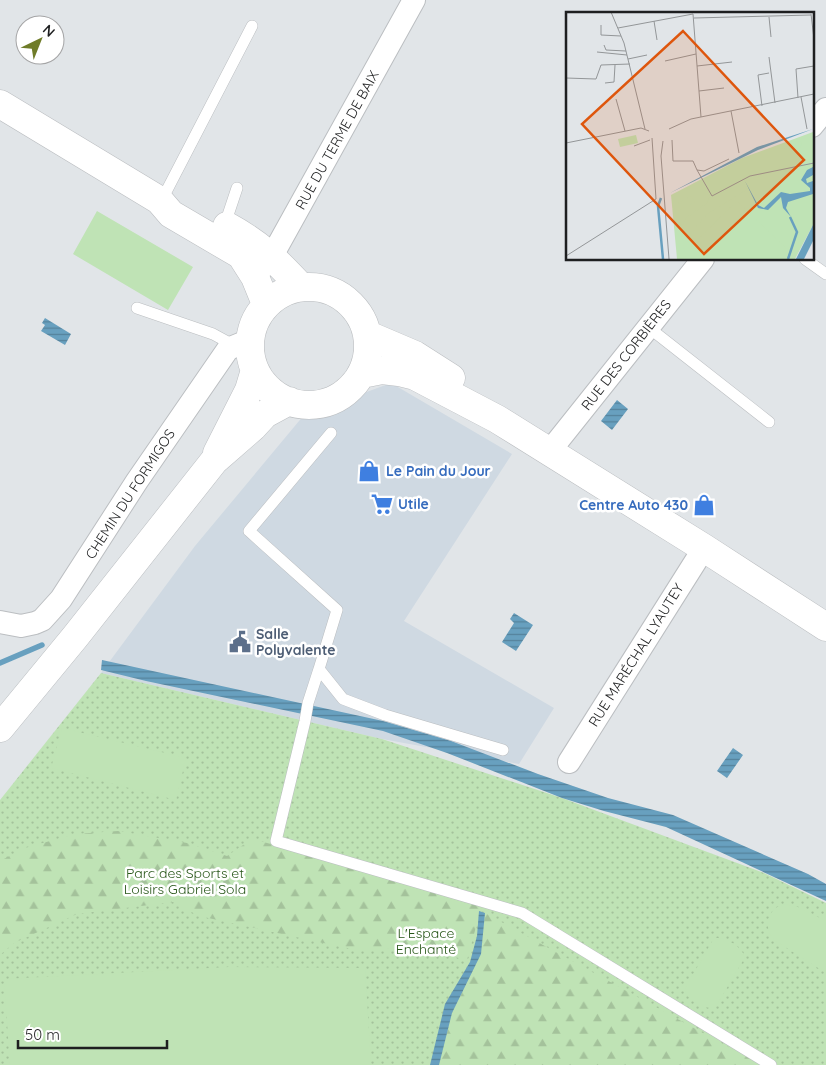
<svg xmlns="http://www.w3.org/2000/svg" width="826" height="1065" font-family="Quicksand,sans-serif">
<defs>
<pattern id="grass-dots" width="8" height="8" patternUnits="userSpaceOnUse" patternTransform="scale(1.25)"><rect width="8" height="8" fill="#bfe3b5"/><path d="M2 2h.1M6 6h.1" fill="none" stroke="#a4c29b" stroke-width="1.8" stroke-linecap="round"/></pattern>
<pattern id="forest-firs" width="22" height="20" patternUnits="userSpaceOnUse" patternTransform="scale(1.25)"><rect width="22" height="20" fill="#bfe3b5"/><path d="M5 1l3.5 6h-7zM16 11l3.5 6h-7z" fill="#a4c29b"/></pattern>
<pattern id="water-rules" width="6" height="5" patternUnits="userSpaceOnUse" patternTransform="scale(1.25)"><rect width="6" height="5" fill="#68a0bf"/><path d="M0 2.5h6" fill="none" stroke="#55829b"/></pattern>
</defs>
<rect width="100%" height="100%" fill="#e1e5e8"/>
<path fill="#cfd9e2" d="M391,383L512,454L404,621L554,708L519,764L382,739L101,673L195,546L304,415Z"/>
<path fill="url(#grass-dots)" d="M101,673L382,739L562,798L764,873L826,903V1065H0V800Z"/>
<path fill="url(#forest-firs)" d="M118,831L187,843L227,856L252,839L483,901L467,960L413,947L361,951L199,916L173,902L77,914L14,943L0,955V861L25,848L75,834Z
M485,913L761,1065H439L452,1013L481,954Z"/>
<path fill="#bfe3b5" d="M97,211L193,267L168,310L73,254Z
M62,728L186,758L176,800L51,768Z
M784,904L798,907L826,921V973L774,940C763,927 767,909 784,904Z
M714,938C726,937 741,946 745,957L715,1008C703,1009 689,1001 684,990Z
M229,967L365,968L371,1065H10L4,979Z"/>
<path fill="url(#water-rules)" d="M45,318L71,334L65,345L41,331L45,325L42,323Z
M617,400L628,409L612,430L601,421Z
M514,613L533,625L516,651L502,642L514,623L510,619Z
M102,660L383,721L451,741L538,774L608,798L673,815L808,874L826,884V901L666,827L604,811L562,798L447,753L383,731L146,681L101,670Z
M733,748L743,755L727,778L717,771Z
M479,911L485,913L481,954L452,1013L439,1065H430L445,1004L470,962L477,936Z"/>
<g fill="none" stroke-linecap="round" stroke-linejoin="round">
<path stroke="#68a0bf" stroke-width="5.5" d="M0,663L42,645"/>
<g stroke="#bbbec1" stroke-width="12">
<path id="lane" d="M159,200L167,190L252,26
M224,227L237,188
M805,259L826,274
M137,308L213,334L235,346
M648,327L769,422
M331,433L249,531L337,610L319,669L343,699L385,715L503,750
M319,669L308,703L305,721L276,841L522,913L771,1065"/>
</g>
<g stroke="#bbbec1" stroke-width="24">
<path id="street" d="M812,126L826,109
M260,270L272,256L414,0
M549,452L703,259
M0,622L21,626L35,623L42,620L61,599L137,481L228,349L250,340
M569,762L704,548"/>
</g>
<g stroke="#bbbec1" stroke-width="29">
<path id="secondary" d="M0,104L159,200L171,214L241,255L255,277L266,304
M227,226C260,244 276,260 301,287
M250 346a59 59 0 1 1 118 0a59 59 0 1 1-118 0Z
M368,335L415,355L451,378
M362,374L382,370L399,372L415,376L497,419L704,548L826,627
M217,453L249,390L255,370
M0,728L75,637L214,461L253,427L265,414L289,401"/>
</g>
<use href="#lane" stroke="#fff" stroke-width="11"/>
<use href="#street" stroke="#fff" stroke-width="22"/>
<use href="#secondary" stroke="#fff" stroke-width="28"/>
</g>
<defs>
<g id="shop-bare" transform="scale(1.725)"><path d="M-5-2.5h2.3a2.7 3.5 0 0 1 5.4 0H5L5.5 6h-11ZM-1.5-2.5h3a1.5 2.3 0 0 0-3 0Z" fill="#3f7fe0" stroke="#fff" stroke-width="2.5" paint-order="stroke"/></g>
<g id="supermarket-bare" transform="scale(1.725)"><path d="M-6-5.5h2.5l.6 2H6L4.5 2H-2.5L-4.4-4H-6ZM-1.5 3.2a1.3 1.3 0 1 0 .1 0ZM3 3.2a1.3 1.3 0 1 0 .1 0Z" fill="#3f7fe0" stroke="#fff" stroke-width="2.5" paint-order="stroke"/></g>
<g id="civic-bare" transform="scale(1.725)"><path d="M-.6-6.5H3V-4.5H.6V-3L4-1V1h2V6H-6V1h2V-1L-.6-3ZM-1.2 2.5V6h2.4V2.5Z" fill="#5c6f8a" stroke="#fff" stroke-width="2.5" paint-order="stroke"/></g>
</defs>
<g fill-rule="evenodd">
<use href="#shop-bare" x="369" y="471"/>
<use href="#supermarket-bare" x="382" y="504"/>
<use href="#shop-bare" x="704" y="505"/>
<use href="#civic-bare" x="240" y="642"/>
</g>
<g text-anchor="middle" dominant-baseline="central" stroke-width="5" stroke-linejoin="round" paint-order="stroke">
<g font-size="14" fill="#1e1f20" stroke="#fff">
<text transform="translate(337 140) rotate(-61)">RUE DU TERME DE BAIX</text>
<text transform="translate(626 355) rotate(-52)">RUE DES CORBIÈRES</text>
<text transform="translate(130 494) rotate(-57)">CHEMIN DU FORMIGOS</text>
<text transform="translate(636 655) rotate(-58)">RUE MARÉCHAL LYAUTEY</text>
</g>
<g font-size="14" font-weight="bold" fill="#366cbe" stroke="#fff" text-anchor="start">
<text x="386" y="471">Le Pain du Jour</text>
<text x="398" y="504">Utile</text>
<text x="688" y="505" text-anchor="end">Centre Auto 430</text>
</g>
<g font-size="14" font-weight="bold" fill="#4e5e75" stroke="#fff" text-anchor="start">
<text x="256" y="634">Salle<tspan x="256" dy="16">Polyvalente</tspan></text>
</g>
<g font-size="14" fill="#275618" stroke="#fff">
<text x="185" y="873">Parc des Sports et<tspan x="185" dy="16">Loisirs Gabriel Sola</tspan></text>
<text x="426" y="933">L'Espace<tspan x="426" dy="16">Enchanté</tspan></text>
</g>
</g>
<g transform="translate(566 12)">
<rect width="248" height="248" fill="#e1e5e8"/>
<path d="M247,120V213L229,247H111L105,183L176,146Z" fill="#bfe3b5"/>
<path d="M239,154L241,158L237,165L244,179L224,182L215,180L198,196L192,193L179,169ZM178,167L183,176L140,203L130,215L125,230L138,247H120L114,219L120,206L141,191L143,186Z" fill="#bfe3b5"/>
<path d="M70,123L72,131L54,135L52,127ZM231,128L236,131L234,136L215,137L216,133ZM125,184L129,190L110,200L107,194ZM171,189L220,236L208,247H145L128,231Z" fill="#bfe3b5"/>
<path d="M247,117L192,138L104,181L191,135ZM247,155V163L240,167L241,171L247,169V182L222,190L220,196L225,205L217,196L215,185L202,198L192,196L179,169L192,193L198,196L215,180L224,182L244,179V176L235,168L241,158ZM247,213V229L238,247H230Z" fill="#68a0bf"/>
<path fill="none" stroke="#68a0bf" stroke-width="2.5" d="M95,186L92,194L97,247M222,247L231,220L224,205"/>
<path fill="none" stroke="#939698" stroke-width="1" d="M45,0L58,31L79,117M245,2L248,27M203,5L205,25M128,6L245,3M88,9L91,28M35,13V23L55,24M52,16L127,2L135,105M38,33L40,38L60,39M31,40L61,43M203,45L209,91M62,47L81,43M99,49L130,42M131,54L166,50M0,66L30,67L35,53L64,52M39,71L48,70L49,53M133,79L158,76M235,85L241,117M232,86L230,57L248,54M50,87L59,119M196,94L192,63L203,61M165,99L173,141M103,117L125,107L248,82M106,128L107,149H127L131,158L138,159L163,147M97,129L95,144L103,247M0,131L75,116L83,119M68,134L84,128M131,158L146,184L184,164L248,151M0,244L90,187L86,126"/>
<path fill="#de560d" fill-opacity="0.15" stroke="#de560d" stroke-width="2.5" d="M117,19L238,148L138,242L16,112Z"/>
<rect width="248" height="248" fill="none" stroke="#1e1f20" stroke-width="2.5"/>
</g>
<g transform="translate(40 40) rotate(43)"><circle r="24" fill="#ffffff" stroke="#a5a5a6"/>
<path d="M0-4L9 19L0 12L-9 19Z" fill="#6f7c29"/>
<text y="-8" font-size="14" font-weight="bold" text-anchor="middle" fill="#1e1f20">N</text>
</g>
<path d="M18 1040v8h149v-8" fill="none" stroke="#1e1f20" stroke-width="2.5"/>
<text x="25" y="1040" font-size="15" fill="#1e1f20" stroke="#ffffff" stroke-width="4" paint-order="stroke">50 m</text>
</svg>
